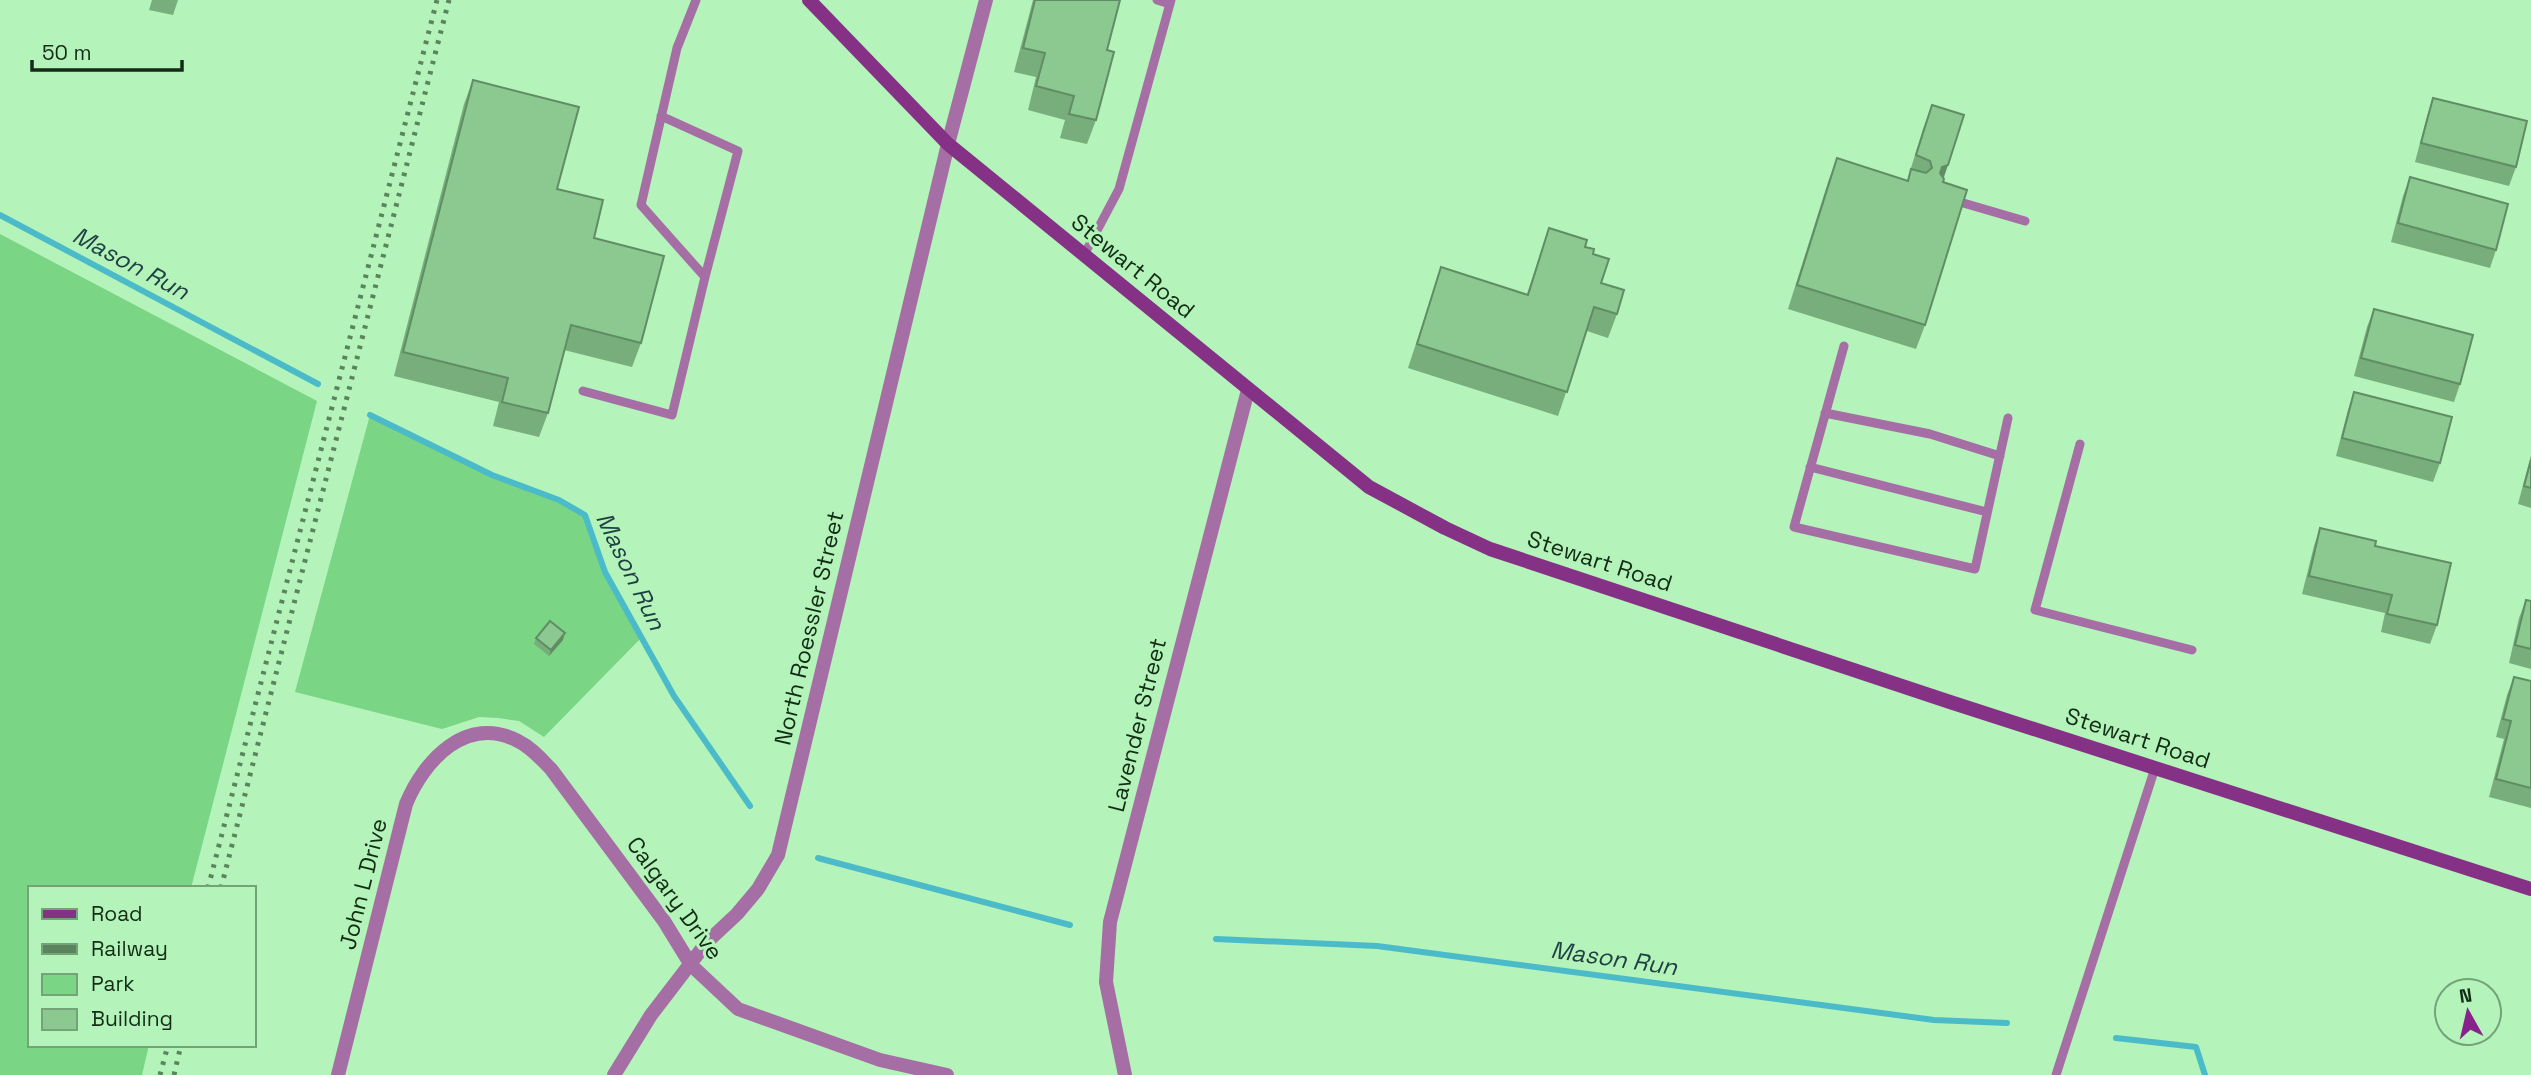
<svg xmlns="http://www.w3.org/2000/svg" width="2531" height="1075" font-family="'Space Grotesk',sans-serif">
<rect width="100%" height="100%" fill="#b4f3b9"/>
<path fill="#7ad584" d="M0,234L317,401L191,888H30V1045H149L142,1075H0Z
M370,415L492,475L559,500L585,515L605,572L643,636L544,737L519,721L498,718L479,717L442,729L295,692Z"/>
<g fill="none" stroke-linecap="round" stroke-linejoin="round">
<path stroke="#4cbbc9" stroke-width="6" d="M0,215L318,384
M370,415L492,475L559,500L585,515L605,572L674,696L750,806
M818,858L1070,925
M1216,939L1377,946L1934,1020L2007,1023
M2116,1038L2196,1047L2205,1075"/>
<path stroke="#a56ea5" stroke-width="9" d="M1157,0L1170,4
M661,116L738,151L705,277
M1953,200L2025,221
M1084,255L1119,189L1171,0
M1844,346L1794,527L1975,569L2008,418
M583,391L672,415L705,277L641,205L677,48L696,0
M1825,413L1930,434L2000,456
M2080,444L2035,610L2192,650
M1810,467L1987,512
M2056,1075L2155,768"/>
<path stroke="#a56ea5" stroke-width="14" d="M338,1075L406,804C424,760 467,714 518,741C532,748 541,759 551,769L664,921L691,965L738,1009L880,1060L947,1075
M614,1075L651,1015L707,942L737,914L758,889L778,855L948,144L986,0
M1125,1075L1106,982L1110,922L1248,390"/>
<path stroke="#843186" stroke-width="14" d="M809,0L948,144L1369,487L1445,528L1490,549L1950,702L2531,889"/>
<path stroke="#5a845e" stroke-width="5" stroke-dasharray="3.5 7" stroke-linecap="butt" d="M208,888L437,0
M221,888L449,0
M160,1075L168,1045
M174,1075L181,1045"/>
</g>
<path fill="#78ad7c" d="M152,0H178L173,15L149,10Z
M1033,0H1120L1107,50L1096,120L1087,144L1060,138L1065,120L1028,110L1036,77L1014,72Z
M473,80L594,238L641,343L632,367L564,350L548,413L539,437L493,426L499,402L394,376L464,104Z
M2433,98L2516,167L2509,186L2415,162L2427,116Z
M1932,105L1944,178L1925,325L1916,349L1788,309L1828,182L1837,158L1907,181L1923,129Z
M2410,177L2496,250L2490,268L2391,242L2403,196Z
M1549,228L1585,247L1593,254L1601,283L1617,314L1608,338L1587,331L1558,416L1408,368L1441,267L1527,294Z
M2374,309L2460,384L2454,402L2354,376L2367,327Z
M2354,392L2440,463L2433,482L2336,456L2348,410Z
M2531,455V508L2518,504Z
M2320,528L2375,546L2437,625L2430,644L2381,632L2385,613L2302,594L2314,546Z
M2526,600L2531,601V669L2509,663L2519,618Z
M536,638L563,640L549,656L534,644Z
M2514,677L2531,681V808L2489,797L2504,739L2496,737L2507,695Z"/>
<path fill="#618d65" d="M1948,165L1940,189L1934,191L1942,167Z
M565,633L563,640L549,656L551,650Z"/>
<path fill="#8bc990" stroke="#618d65" stroke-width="2" d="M1035,0H1120L1107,50L1114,52L1096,120L1069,114L1074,96L1036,86L1045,53L1023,48Z
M473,80L579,107L557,189L603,200L594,238L664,256L641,343L571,325L548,413L502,402L508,378L403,352Z
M2433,98L2527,121L2516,167L2421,143Z
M1932,105L1964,115L1948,165L1942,167L1940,173L1944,179L1943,182L1967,190L1925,325L1797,285L1837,158L1908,181L1911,169L1926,173L1932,168L1930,161L1916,155Z
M2410,177L2508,204L2496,250L2398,223Z
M1549,228L1587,240L1585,247L1594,249L1593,254L1609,259L1601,283L1624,290L1617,314L1594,307L1567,392L1417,344L1441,267L1528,295Z
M2374,309L2473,335L2460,384L2361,358Z
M2354,392L2452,417L2440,463L2342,438Z
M2531,460V488L2524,486Z
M2320,528L2376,541L2375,546L2451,563L2437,625L2387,614L2392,595L2309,576Z
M2526,600L2531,601V649L2515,645Z
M550,621L565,633L551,650L536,638Z
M2514,677L2531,681V788L2496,779L2511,721L2503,719Z"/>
<g text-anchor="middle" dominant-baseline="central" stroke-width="6" stroke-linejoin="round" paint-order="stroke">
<g font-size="23" fill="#132c16" stroke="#b4f3b9">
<text transform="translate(1133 266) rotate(39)">Stewart Road</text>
<text transform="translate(1600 561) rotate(18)">Stewart Road</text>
<text transform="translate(809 628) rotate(-77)">North Roessler Street</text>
<text transform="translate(1137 725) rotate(-76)">Lavender Street</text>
<text transform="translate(2138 738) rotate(18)">Stewart Road</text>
<text transform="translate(363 884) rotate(-76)">John L Drive</text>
<text transform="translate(675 898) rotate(54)">Calgary Drive</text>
</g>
<g font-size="24" font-style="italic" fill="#1e3f43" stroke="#b4f3b9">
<text transform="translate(131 263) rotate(28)">Mason Run</text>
<text transform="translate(631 571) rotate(64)">Mason Run</text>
<text transform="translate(1614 958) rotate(8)">Mason Run</text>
</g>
</g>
<rect x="28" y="886" width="228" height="161" fill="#b4f3b9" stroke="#74a378" stroke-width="2"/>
<rect x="42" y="909" width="35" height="10" fill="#843186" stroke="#74a378" stroke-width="2"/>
<text x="91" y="921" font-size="21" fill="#132c16">Road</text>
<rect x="42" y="944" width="35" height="10" fill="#5a845e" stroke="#74a378" stroke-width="2"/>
<text x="91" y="956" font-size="21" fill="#132c16">Railway</text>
<rect x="42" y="974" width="35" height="21" fill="#7ad584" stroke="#74a378" stroke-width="2"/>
<text x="91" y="991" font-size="21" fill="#132c16">Park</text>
<rect x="42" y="1009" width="35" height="21" fill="#8bc990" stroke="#74a378" stroke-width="2"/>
<text x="91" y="1026" font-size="21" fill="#132c16">Building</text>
<g transform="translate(2468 1012) rotate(352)"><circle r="33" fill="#b4f3b9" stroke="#74a378" stroke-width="2"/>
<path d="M0-5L12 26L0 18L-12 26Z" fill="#88238b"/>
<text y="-10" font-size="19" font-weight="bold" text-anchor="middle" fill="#132c16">N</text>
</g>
<path d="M32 60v10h150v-10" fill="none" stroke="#132c16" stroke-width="3.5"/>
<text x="42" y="60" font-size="21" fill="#132c16" stroke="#b4f3b9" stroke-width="5" paint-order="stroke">50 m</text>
</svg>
